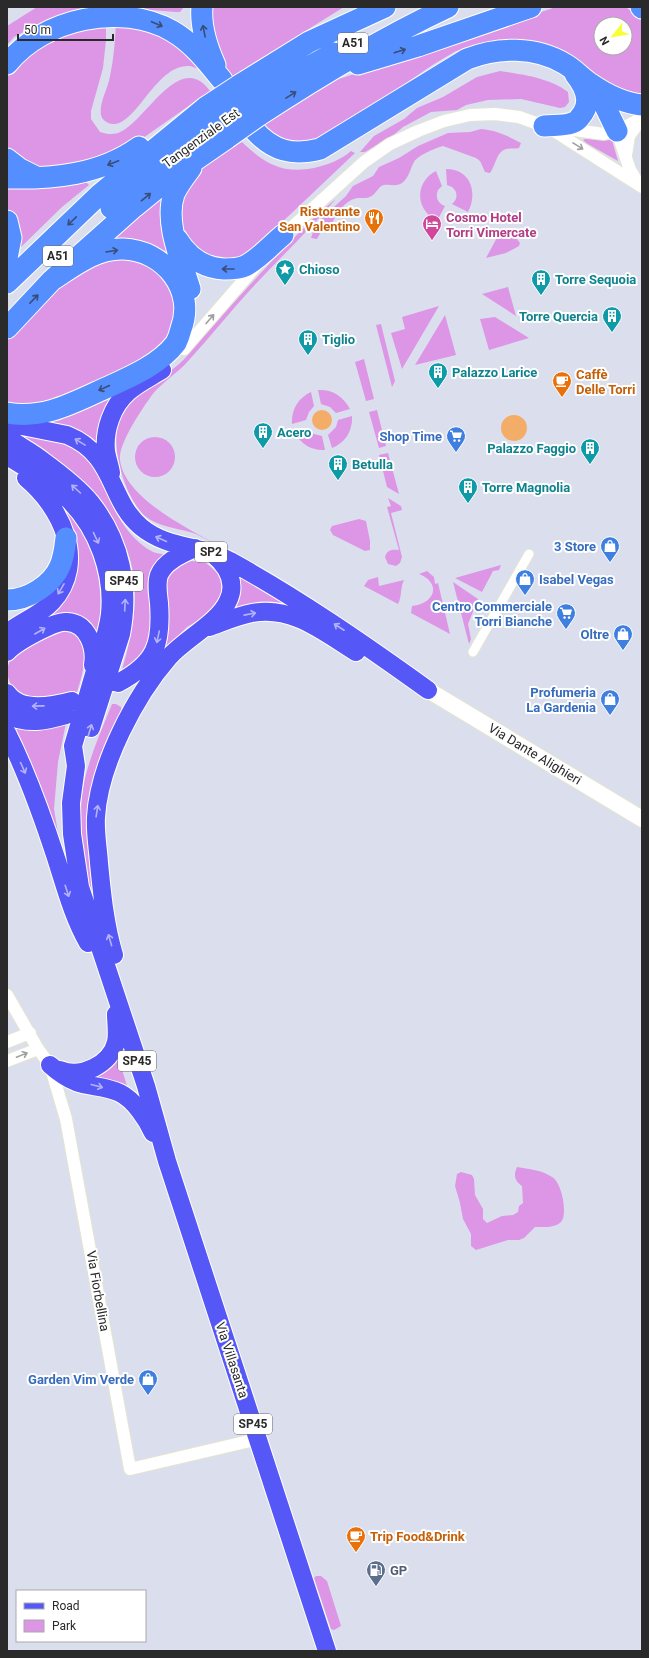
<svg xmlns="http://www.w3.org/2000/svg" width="649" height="1658" font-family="Roboto,sans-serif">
<rect width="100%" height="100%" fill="#dbdfed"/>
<path fill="#dd95e6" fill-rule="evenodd" d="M37,7H99L50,18L14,37L7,45V26Z
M114,7H184L180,12H176Z
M208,7H344L230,78L216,49Z
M556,7H625L642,17V98L627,96L527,41L509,40L490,41L456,51L434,64L328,137L295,146L260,126L326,83L420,53ZM601,24H625V48H601Z
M116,22L169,37L202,70C198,69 194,67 190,66C156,63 137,126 112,124C107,123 102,120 101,115C99,102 108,89 110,76C114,58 115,40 116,22Z
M106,23V40L103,68L91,111V119L100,132C106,134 112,135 118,133C144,125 179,48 210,91L126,150L41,172L7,150V75L9,71L55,36Z
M500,71C521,74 551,78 568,92L569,102L565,107L560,108L521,99L488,100L466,105L457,110L431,112L403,127L391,137L365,152H360L374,136L404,119L417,108L443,97L477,77Z
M481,129C498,131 506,135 521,143L519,148C515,149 510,148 506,149C496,152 496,165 490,173L485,172L480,161L476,158L443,146C435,148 417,156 414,162C410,169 409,178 402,183C396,187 390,184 384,185C379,186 377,192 373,195C369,199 363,198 358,198C344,200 337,214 331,225L333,230H322L317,239L311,238L313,232L317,229L322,218L346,196L353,186L373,176L379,167L399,158L418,146L448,133L470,132Z
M585,139L612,140L618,161L586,143L583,140Z
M242,142C265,164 282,174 314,168C327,165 341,160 351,151L355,153L258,245L239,258L223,261L199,256C194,249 184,239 181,231C172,203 195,173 215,157C223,150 233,146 242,142Z
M446,169C471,169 478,193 468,212L452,204C458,199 458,192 452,187L447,185Z
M436,171L442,186L438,190C435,198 438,203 445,206L437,221C433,218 429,216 426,212C415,198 420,179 436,171Z
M85,181L89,185L62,207L20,248L14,247L7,210V183Z
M166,193L174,259L103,243Z
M336,199C309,230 279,259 251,289C230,312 210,337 189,360C178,373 162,382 152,395C142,409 118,444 120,460C124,496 183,526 212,542C205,539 198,534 190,532C174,528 158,526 145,516C138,510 132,499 128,491C116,462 108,424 131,399C135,395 141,392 146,388C160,378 177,368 188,355C215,323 243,292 271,262C292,240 312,218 336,199Z
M501,230L517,239L520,243L519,246L506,253L486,258Z
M123,258L148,265L168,282L177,304L169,337L158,349L142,360L79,390L35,405L7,403V340C42,303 70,265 123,258Z
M508,287L516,316L482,294Z
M439,306L402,369L391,333L405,329L402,317Z
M445,315L456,355L415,365Z
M495,317L529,338L489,350L480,319Z
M381,324L395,381L392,387L376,325Z
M364,359L374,399L366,401L355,362Z
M318,390C332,389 343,396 350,409L336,413L330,407L321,404Z
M311,392L314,406L309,412L306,420L292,424C291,410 298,398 311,392Z
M116,394L99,426L96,445L31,421Z
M377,410L386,446L379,448L369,412Z
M352,416C353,431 345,443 332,448L328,435L336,427L338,420Z
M309,429L314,434L322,436L325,450C312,451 301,444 295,433Z
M20,435C46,435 75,442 92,462C101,472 104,487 109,498C117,518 133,542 153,552C158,554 165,554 171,555L147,651L121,673C136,624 145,572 115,526C108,516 95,507 86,499C64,478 42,456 20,435Z
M135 457a20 20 0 1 1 40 0a20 20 0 1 1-40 0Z
M388,453L399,494L387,487L379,455Z
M388,498L401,506L402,510L391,513L402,557L400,563L396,566L388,564L385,557C387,550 392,549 399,550L387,507L391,506Z
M62,507C70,511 75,519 80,527C100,561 104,598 98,637L60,614L49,616C56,606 73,582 76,571C83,549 70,527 62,507Z
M359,519L366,521L370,541V550L365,551L333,535L330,530L332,526Z
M192,561L206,563L220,575L222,592L218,604L209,614L187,627L155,659L164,578L182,563Z
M501,565L499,570L493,571L482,592L455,578Z
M427,571L434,577L435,584L438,583L450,634L411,613L412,606C435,604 442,583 419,574Z
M238,573L308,612L235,610L240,598L241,588Z
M378,577L379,586L404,580C400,588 402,597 398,604L364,586L368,580Z
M453,582L478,599L468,624L471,639L469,644Z
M62,630C66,631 73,632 76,635C91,649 82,676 77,692C69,695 35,701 28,698C9,692 0,669 15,654C28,642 47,637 62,630Z
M112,704H116L121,707L122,716L90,812L88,852L94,904L91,902C84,865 77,826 83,789C88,759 101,732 112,704Z
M66,723L58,762L54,809L64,869L13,727C33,731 46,728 66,723Z
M118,1057L128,1089L94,1079V1074Z
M517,1167C529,1169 542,1170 552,1177C562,1182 568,1215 561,1222C555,1228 543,1227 535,1227L524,1238L519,1240H508L476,1250L471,1246V1234L463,1219L460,1203L455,1186L457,1174L461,1172L472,1175L474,1179L475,1195L483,1209V1219L487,1223L502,1216L513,1215L518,1212L519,1206L523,1203L522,1186C515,1181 513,1176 517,1167Z
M316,1576H321L327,1581L341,1626L334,1630L331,1629L314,1578Z"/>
<path fill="#f4ad69" d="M312 420a10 10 0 1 1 20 0a10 10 0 1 1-20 0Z
M501 428a13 13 0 1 1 26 0a13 13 0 1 1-26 0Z"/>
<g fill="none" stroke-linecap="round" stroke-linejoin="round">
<g stroke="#e3e4d0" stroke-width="11">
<path id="pedestrian" d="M473,652L529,554"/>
</g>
<g stroke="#e3e4d0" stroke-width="14">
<path id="minor" d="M551,129L642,187
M617,131L630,170L638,183
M626,155L629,136L640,121
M279,239L364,162L390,144L418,131L444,121L470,115L495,114L519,117L544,126L604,134L617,131L642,118
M184,349L257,265
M7,995L38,1049L50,1065L66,1119L130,1469L258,1439
M7,1042L30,1033
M7,1061L38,1049"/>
</g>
<g stroke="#e3e4d0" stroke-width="18">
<path id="secondary" d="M428,690L642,819"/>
</g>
<g stroke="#fff" stroke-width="20">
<path id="primary" d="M7,423L67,435C116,455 108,499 141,527C169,550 201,544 230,561C299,599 364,644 428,690
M7,437C19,446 32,452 43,461C58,472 80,489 91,503C121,541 130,587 121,634L91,728
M7,456C28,469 51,482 69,500C98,529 114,573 110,614C108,631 102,647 97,664C89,691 81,718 73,746L76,766L71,803L72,834L80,887L146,1086L167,1161L327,1651
M111,473C110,466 107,458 106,451C104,430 112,406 128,392C138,383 151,377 162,370
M209,627C223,622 237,616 252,613C292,605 325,633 356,652
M7,633C21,622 40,615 52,602C88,562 61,507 26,478
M7,652C15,643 55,620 67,622C88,623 96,648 93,665
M118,683C156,663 162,644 159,603C158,593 156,584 159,575C165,561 182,554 195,548
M7,693C20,713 53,706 72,701
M7,715C28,725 45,721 66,715
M7,733C27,773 42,815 56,858C65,886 73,917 88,943
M114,955C105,925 102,894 99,863C98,848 95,832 96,817C99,765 135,696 169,657C185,639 219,622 228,601C237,583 227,566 213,554
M50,1065C58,1072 66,1078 76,1082C90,1087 106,1086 120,1093C134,1100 147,1119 153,1133
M60,1070C81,1079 111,1064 116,1042C118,1034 116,1022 116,1014"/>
</g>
<g stroke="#fff" stroke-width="23">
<path id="motorway" d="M202,7C200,27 207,47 215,65
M641,7L642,8
M7,64C44,18 121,2 172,31C193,43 207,62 222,80
M358,64L418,46L531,7
M238,86L309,42L385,7
M593,86L603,102L617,131
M249,103L283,81L334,53
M258,116C319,76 382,38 448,7
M544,126C554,125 564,126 572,123C577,122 580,117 583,113C592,99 584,85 575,74
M254,130C273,151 292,156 320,149L467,59C498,47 535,46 565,64C574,69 582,78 591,84C607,95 623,103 642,105
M7,159L20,169L36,177
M7,178C53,179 100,175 139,147
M111,208L137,185L217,124
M7,221L11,238L7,258
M177,239C188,257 203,268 224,269C231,269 239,269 245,266C259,259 271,245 283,235
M7,283L100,194L206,107
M190,289C182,262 164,223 174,194C178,185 185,176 191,168
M7,328L52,280L134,207L172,176L227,138
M7,413C40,419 67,406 97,392C123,380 158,367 176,343C178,339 180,333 181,329C196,290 164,250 123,249C96,248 74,266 52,280
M7,600C28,600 52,585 60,566C64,557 65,547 66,538"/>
</g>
<use href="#pedestrian" stroke="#fff" stroke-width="9"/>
<use href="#minor" stroke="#fff" stroke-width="12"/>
<use href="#secondary" stroke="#fff" stroke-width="16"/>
<use href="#primary" stroke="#5657f7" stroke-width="18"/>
<use href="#motorway" stroke="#548eff" stroke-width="21"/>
<g stroke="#fff" stroke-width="23" stroke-linecap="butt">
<path id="motorway-bridge" d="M206,107L238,86
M217,124L249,103
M227,138L258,116"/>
</g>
<use href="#motorway-bridge" stroke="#548eff" stroke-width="21"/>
</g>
<defs><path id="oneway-shaft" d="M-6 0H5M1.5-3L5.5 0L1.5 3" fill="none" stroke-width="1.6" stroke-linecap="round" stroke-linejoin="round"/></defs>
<g stroke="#394d75">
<use href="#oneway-shaft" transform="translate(157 24) rotate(23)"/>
<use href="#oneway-shaft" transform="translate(204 31) rotate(-101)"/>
<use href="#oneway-shaft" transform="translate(400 51) rotate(-17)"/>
<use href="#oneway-shaft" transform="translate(291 95) rotate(-32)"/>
<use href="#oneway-shaft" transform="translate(113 163) rotate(159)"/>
<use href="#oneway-shaft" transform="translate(146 197) rotate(-39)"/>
<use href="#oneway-shaft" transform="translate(72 221) rotate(136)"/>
<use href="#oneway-shaft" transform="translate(112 251) rotate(-9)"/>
<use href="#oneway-shaft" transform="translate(228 269) rotate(180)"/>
<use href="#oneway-shaft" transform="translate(34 299) rotate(-46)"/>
<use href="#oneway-shaft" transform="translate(104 388) rotate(155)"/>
</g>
<g stroke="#9f9f9f">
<use href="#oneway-shaft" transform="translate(578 146) rotate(32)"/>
<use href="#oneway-shaft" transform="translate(210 319) rotate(-49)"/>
<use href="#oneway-shaft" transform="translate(22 1055) rotate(-22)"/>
</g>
<g stroke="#b3b3fb">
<use href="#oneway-shaft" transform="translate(80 442) rotate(-149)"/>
<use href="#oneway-shaft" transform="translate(76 489) rotate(-138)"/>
<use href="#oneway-shaft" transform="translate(96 538) rotate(65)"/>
<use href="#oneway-shaft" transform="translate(161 539) rotate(-156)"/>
<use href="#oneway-shaft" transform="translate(61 589) rotate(120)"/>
<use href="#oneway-shaft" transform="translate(125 605) rotate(-87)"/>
<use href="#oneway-shaft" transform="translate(250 614) rotate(-11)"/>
<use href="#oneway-shaft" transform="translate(339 627) rotate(-147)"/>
<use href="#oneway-shaft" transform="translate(40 631) rotate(-30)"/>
<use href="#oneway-shaft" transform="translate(158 637) rotate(102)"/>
<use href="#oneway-shaft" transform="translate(38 706) rotate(179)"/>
<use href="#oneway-shaft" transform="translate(90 730) rotate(-73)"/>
<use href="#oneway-shaft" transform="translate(23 768) rotate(66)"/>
<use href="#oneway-shaft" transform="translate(97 811) rotate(-81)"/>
<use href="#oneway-shaft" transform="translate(67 891) rotate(72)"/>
<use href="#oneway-shaft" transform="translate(110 940) rotate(-106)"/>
<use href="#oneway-shaft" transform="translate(97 1086) rotate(15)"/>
</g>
<defs>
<g id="restaurant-pin" transform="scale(1)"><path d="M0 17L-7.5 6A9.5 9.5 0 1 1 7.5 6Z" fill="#e8710a" stroke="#fff"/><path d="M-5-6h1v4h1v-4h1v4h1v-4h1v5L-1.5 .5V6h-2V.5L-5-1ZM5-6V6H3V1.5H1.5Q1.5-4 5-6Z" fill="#fff"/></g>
<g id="hotel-pin" transform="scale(1)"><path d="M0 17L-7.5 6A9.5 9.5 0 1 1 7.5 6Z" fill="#d1479c" stroke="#fff"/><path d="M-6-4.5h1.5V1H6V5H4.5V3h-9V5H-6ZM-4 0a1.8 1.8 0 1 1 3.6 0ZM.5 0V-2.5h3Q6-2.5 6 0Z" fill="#fff"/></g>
<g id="sight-pin" transform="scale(1)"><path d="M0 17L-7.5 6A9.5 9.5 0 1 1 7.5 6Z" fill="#0f9aa8" stroke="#fff"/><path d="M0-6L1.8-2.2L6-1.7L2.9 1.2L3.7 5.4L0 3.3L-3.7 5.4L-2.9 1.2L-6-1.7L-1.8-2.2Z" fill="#fff"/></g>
<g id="building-pin" transform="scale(1)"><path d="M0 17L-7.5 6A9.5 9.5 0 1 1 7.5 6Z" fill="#0f9aa8" stroke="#fff"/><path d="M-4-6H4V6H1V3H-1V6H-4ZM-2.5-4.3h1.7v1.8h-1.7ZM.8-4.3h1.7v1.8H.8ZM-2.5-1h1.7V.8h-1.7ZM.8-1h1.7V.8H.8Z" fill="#fff"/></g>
<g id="cafe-pin" transform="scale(1)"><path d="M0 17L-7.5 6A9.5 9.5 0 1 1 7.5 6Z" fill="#e8710a" stroke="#fff"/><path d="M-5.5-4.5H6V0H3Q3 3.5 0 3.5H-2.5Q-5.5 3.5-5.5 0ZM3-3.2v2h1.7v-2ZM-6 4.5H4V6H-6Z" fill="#fff"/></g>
<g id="supermarket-pin" transform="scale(1)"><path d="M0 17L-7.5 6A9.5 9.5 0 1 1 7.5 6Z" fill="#3f7fe0" stroke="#fff"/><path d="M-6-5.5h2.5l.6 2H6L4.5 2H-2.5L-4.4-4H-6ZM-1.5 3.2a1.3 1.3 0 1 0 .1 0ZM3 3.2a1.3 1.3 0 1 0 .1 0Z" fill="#fff"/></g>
<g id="shop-pin" transform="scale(1)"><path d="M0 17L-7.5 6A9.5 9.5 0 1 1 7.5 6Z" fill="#3f7fe0" stroke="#fff"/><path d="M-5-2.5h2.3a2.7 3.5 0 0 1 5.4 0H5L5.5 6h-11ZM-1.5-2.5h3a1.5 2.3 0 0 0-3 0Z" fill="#fff"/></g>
<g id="fuel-pin" transform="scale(1)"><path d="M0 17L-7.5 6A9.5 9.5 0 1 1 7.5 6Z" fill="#5c6f8a" stroke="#fff"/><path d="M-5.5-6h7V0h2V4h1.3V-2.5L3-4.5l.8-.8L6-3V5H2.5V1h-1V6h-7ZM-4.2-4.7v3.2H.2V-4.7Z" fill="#fff"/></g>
</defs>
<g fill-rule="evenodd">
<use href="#restaurant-pin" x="374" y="218"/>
<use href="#hotel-pin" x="432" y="224"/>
<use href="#sight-pin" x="285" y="269"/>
<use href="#building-pin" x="541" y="279"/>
<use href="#building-pin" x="612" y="316"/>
<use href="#building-pin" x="308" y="339"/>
<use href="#building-pin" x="438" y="372"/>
<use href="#cafe-pin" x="562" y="381"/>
<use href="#building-pin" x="263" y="432"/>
<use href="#supermarket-pin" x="456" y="436"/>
<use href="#building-pin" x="590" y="448"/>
<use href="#building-pin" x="338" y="464"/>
<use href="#building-pin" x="468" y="487"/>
<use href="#shop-pin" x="610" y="546"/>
<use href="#shop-pin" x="525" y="579"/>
<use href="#supermarket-pin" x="566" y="613"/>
<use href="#shop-pin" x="623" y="634"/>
<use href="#shop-pin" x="610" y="699"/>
<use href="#shop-pin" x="148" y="1379"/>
<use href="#cafe-pin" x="356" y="1536"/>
<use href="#fuel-pin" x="376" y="1570"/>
</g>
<g text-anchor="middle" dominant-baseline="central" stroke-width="4" stroke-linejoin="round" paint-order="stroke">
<g fill="#fff" stroke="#6a6a6a" stroke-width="1">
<rect x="338" y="33" width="30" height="20" rx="3"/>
<rect x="43" y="246" width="30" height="20" rx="3"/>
<rect x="195" y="542" width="32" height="20" rx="3"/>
<rect x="105" y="571" width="38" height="20" rx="3"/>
<rect x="118" y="1051" width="38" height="20" rx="3"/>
<rect x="234" y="1414" width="38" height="20" rx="3"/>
</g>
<g font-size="12" font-weight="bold" fill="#2a2a2a">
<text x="353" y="43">A51</text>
<text x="58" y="256">A51</text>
<text x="211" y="552">SP2</text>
<text x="124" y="581">SP45</text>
<text x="137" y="1061">SP45</text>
<text x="253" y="1424">SP45</text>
</g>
<g font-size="13" fill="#2a2a2a" stroke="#fff">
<text transform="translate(201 138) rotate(-36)">Tangenziale Est</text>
<text transform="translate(535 754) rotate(31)">Via Dante Alighieri</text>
<text transform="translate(98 1291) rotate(80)">Via Fiorbellina</text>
<text transform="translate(232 1360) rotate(72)">Via Villasanta</text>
</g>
<g font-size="13" font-weight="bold" fill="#c56008" stroke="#fff" text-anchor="start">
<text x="360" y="211" text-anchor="end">Ristorante<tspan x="360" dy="15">San Valentino</tspan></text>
<text x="576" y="374">Caffè<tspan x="576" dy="15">Delle Torri</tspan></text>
<text x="370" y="1536">Trip Food&amp;Drink</text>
</g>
<g font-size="13" font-weight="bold" fill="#b23c85" stroke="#fff" text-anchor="start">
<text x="446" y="217">Cosmo Hotel<tspan x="446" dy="15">Torri Vimercate</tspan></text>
</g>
<g font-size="13" font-weight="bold" fill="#0d838f" stroke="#fff" text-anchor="start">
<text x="299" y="269">Chioso</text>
<text x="555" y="279">Torre Sequoia</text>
<text x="598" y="316" text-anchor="end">Torre Quercia</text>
<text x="322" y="339">Tiglio</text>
<text x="452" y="372">Palazzo Larice</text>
<text x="277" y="432">Acero</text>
<text x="576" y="448" text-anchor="end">Palazzo Faggio</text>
<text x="352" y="464">Betulla</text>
<text x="482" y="487">Torre Magnolia</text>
</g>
<g font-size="13" font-weight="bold" fill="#366cbe" stroke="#fff" text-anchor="end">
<text x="442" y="436">Shop Time</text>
<text x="596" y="546">3 Store</text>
<text x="539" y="579" text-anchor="start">Isabel Vegas</text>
<text x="552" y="606">Centro Commerciale<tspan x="552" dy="15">Torri Bianche</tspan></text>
<text x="609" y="634">Oltre</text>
<text x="596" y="692">Profumeria<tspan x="596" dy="15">La Gardenia</tspan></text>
<text x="134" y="1379">Garden Vim Verde</text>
</g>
<g font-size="13" font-weight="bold" fill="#4e5e75" stroke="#fff" text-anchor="start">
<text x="390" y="1570">GP</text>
</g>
</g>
<rect width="649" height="1658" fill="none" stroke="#2a2a2a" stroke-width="16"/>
<rect x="16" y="1590" width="130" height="52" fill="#ffffff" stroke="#aaaaaa"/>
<rect x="24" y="1603" width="20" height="6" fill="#5657f7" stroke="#aaaaaa"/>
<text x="52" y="1610" font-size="12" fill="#2a2a2a">Road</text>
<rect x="24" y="1620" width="20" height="12" fill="#dd95e6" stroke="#aaaaaa"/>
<text x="52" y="1630" font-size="12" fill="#2a2a2a">Park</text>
<g transform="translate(613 36) rotate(240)"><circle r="19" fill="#ffffff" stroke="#aaaaaa"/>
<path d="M0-3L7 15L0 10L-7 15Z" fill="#f7ff36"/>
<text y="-6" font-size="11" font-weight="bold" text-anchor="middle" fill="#2a2a2a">N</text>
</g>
<path d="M18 34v6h95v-6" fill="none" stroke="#2a2a2a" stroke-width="2"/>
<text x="24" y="34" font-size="12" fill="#2a2a2a" stroke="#ffffff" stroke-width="3" paint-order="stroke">50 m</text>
</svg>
